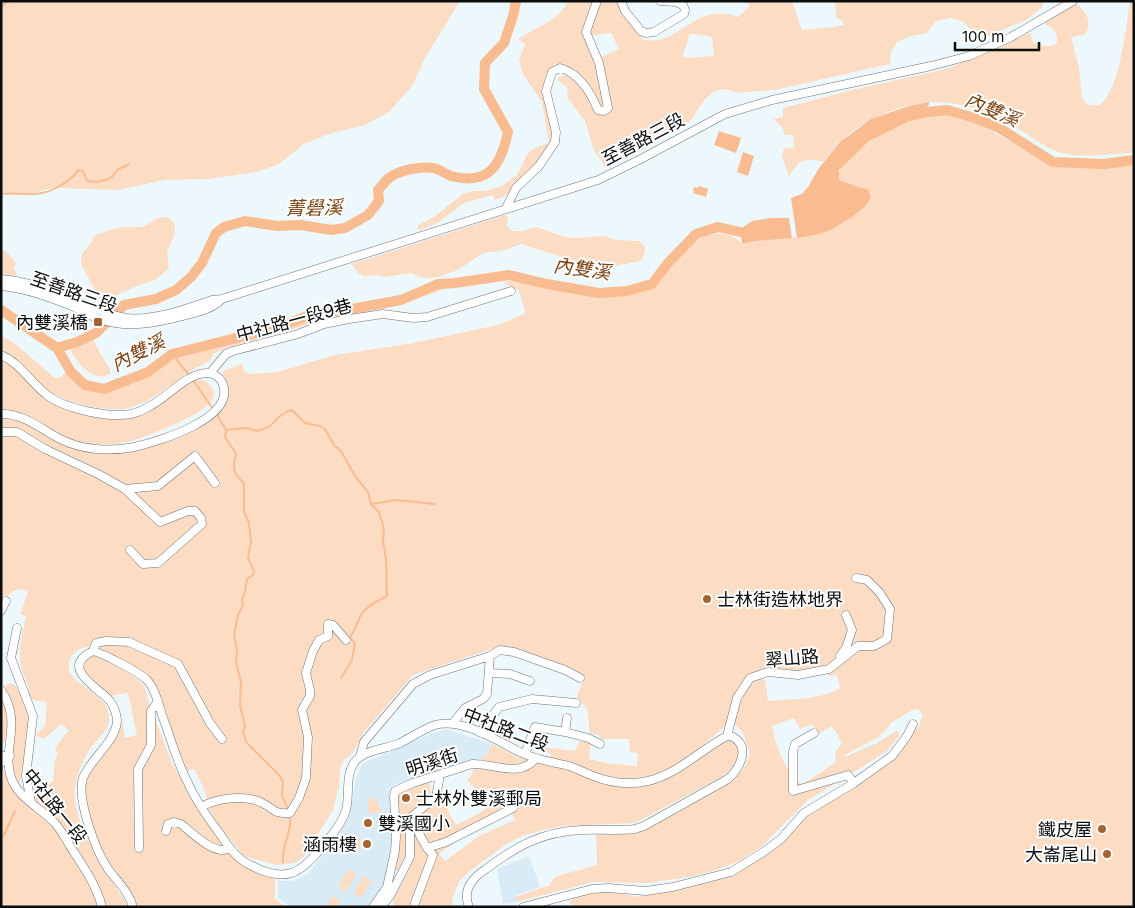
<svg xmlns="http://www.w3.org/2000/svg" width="1135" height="908" font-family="Inter,'Noto Sans TC',sans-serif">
<rect width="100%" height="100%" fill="#edf8fd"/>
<path fill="#d9ebf5" d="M446,729L492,744L486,757L397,784L389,790L392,847L384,883L367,907H290L278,898V881H293L308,874L341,831L349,815L357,775L363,763L434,733Z
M529,856L540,887L515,896L517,902L503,904L497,869Z"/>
<path fill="#fddcc4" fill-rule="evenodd" d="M1,1H460L425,58L412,86L389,112L365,125L332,133L304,144L279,164L257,172L208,179L164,180L118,190L53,188L24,195L1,192Z
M568,1H618L642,39C677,50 694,0 738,17L750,6L745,1H792L802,30C816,28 830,29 843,25V21L836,17L835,1H1042L1043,6L1028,19L982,39L963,22L951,18L936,21L927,33L911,36L897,42L891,52L890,64L775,90L736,93L725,89L715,91L705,99L697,110L694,117L687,124L635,154L605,168L600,158L594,150L585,121L568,99L567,87L557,80L560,76L568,75L570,68L563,65L555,64C529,85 557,115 550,142C547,155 534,166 525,176C516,185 508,197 495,200L493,195L464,203L439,222L420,230L417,229L418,225L434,217L463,194L472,191H485L502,186L517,175L528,153L535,148L549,143L542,102L524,76L520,64L519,59L525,44L519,40L520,38C536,27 560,20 568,1ZM611,33L619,49L597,59L586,36ZM693,34L712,37L714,56L685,58L683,56C684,49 689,43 689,35Z
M1130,1H1134V153C1111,153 1088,158 1066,154C1046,150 1030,134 1012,126C997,119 982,111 966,106C923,94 872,112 840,142C834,148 828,155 823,162C804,157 798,160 789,177L782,156L784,148H794L793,135H784L783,128L773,119L783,117V108L852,90L946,69L985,53L1029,33L1031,34L1033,43C1040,46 1051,48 1057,43C1058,33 1054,28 1046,25L1045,21L1075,3C1087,11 1093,23 1084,35L1071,37L1079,68L1082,97L1086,104C1090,105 1094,106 1098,105C1119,98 1127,21 1130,1Z
M948,115L975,122L1053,165L1092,167L1134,164V907H573L569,901L583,895L610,891L637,897L685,887L733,875L753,863L783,841L807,816L875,773L899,751L913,731L918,728L923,714L919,710L914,709L892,722L880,736L845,755V757L877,743L896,731H898L899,736L886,752L807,801L762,846L739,861L716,870L690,877L647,883L593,882L517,902L515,897L550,885L554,878L561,875L597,865L596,832L622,833L640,830L735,779L744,768L750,754L743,733L732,721C737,705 742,681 761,678L765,680L768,701C791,699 819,700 840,688L837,675L829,676L826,667L803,672L771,669L761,670L750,676L734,699L727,725L697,750L677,765L651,776L623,779L609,778L551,761V754L530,748L534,746L575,751L581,739L591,742L589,759L606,763L637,766L638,753L630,752L629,739H601L599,735L590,734L587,708L577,697L584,677L572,668L507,646L492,649L413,675L364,732L353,753L344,760L340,768L339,790H338L333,810L304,856L295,863L276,865L244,856L218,825L209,809L204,789L194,769L186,771L156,687C142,669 121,657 100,651C96,650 92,648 89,647C75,647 65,660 70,673C77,687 109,695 109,717C110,730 99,737 92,746C80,763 72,786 76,806C82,834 99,860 114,884C118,892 125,899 128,907H108C88,869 67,828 32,801L30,792L31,790L45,788L53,781L55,760L58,753L55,750L57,745L69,730L61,724L44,739L36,736L38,732L45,726L47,702C36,700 25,703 29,687C14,657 20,648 26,616L20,614L28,592L26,590C17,589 13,589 9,596L1,597V416C25,415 43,435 64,443C78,449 94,453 109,452C140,452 197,433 219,411C229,400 232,386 222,374L225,370L242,364L244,371L250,374L277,372L335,355L408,344L498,325L526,313L518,289L504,284L505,282C520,277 534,285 549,288C580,295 616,301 647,290C655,287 658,281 664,275C679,260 693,235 715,234C727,233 734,236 742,244C787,233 815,245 856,214C862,209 869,205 871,197L868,189L861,188L839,180C834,156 893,126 913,120C924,116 936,115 948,115ZM794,718L800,729L812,724L818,734L832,726L842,743L835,753L836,762L803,784C789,782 773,739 772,726Z
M505,215L508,217L507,226L512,231H523L536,227L565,237L576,238L605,236L616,240L639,241L645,247L644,255L640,261L615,266H603L581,263L521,244L502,251L483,253L458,270L438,277L428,278L419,277L412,273L385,277L376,275L364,276L358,273L352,264Z
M168,217L174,223L175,228L174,236L167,252L169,268L155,280L137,286L108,299L99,298L82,266L81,258L83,252L89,246L95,235L120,227H143L158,218Z
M1,248C7,252 12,257 16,263L14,267L17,276L1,275Z
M439,287L445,289L409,302L328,319L223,349L213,354L211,360L192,370L157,395L145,402L125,409H108L93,407L69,401L50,392L1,348L2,336L13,342L55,378L62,377L65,372L93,389L101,391L111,390L152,373L185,352L319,316L400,302Z
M92,337L101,355L110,369V374C94,383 78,364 71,351L73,346Z
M1,358L7,360L46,397L123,417L195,379C206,379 215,386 214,397C205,412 187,418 173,425C154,433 135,442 115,444C77,448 36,425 1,411Z
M89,655C99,655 139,677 144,686C146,689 146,694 147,698L172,763L196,805L231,852L275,876V899L286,907H136L105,858L83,803L85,778L119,722L122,721L125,738L137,735L128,693L110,696L103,692L82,672L83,660Z
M11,683L15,685L20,694H23C25,700 29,706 30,712C32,723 24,778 18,785L12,775L5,692L6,685Z
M1,699L7,710L10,732L1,747Z
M730,738L737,745L739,751L738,760L733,767L722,777L635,823L564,826L543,830L522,836L508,843L470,871L460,880L452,899L453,907H397L393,904V901L415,858L406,853L398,870H394L398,791L430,782L431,794L443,795L450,815L457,825L481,812L491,803L467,781L472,774L476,760L486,757L492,744L517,757L532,759L584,775L644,784ZM511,812L515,820L479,836L445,861L439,854L460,838Z
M432,759L437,771L416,778L414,773L425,769L423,763Z
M1,764L7,777L20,798L44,817L54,828L79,864L89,883L99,907H1Z
M369,798L376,799L381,811L375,814L367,812Z
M358,835C363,842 360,849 355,855L351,853L355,848L354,837Z
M349,869L357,874L346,891L338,886Z
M364,876L372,881L361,898L353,893Z
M333,896L340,901L336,907H325Z"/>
<path fill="#f8bc90" d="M929,102V105L921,111L899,119L894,128L868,142L839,170V180L861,188L868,189L871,197C868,209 839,226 828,231C818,235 807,236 797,238L791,198L802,194L808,187L819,168L840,142L871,119L909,106Z
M719,131L741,138L736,153L714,145Z
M743,152L754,156L748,176L737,172Z
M699,186L708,189L706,197L693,193L694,187L698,188Z
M770,218H789L792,238L755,241L742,244L741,237L743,227L752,221Z"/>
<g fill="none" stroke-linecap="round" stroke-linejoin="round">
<path stroke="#f8bc90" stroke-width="2" d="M1,7L8,1
M1,194C15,192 29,196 42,193C53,191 73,180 78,170L83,171L87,181L97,182L108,179L113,176L117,170L129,164
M172,354L190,376
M193,380L213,409
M216,413L226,430L225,437L236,454C232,467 233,474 244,483V512L249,523L251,542L248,558L254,571L253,575L247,579L245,592L242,599L243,605L238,615L234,635L237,650L236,662L241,682L240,705L245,726L243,731L246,742L280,776L283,782L282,796L288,809
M226,430L247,428L257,431L269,427L280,416L286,412L292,410L305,423L320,426L325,429L334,445L341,451L355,476L368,492L371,504L379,512L384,529L383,541L386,559L387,596C378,601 366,606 361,615C357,622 356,630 350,637L355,644L352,660L341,678
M371,504L397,500L435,504
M1,837L4,835L15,811
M283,862C281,846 293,830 290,816"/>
<path stroke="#f8bc90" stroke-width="10" d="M886,127L906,117L927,112L947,110L975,118L999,128L1053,162L1104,164L1134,160
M1,310L57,348L71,372L85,385L104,389L148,372L172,354L276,328L315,313L346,310L401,300L438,284L455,283L509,275L547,284L599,293L627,291L652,284L668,263L696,234L718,227L753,235
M57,348L77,342L96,333L124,305L156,299L176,290L191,277L202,263L216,233L224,227L245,221L277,226L301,225L331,230L345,228L368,215L379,201L378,190C382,186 385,181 389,178C399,170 421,166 433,168C440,169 445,174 451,176C489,186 501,165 508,132L484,89L485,63L504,43L513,16L516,1"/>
<g stroke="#6a7378" stroke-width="9">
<path id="minor" d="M621,1L625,11L641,31L646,33L654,32L684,14L685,10L683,5L676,2L660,1
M506,208L516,188L539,166L555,142L556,132L546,91L552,72L560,68C579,73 591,93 598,110L604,111L608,108L599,63L586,32L597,1
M1,279C27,281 52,291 75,300C92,307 107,315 126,318C154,321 186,309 212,300L222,299L598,180L639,160L725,114L772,100L931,66L969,56L1011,37L1073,1
M1,286C25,288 49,297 72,306C81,310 90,316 100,319C127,329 156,323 183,316C197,312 211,310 222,299
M1,355C20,363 31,383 47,395C65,409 108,418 131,414C136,413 143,410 148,407C168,398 184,374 207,373C213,373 219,377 222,382C239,418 157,442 134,447C109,452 82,450 60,439C41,429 23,413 1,414
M210,373L226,354L233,351L298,334L324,324L349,319L383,314L413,318L427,317L511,291
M1,432H17L45,449L98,474L125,489L160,522L188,511H195L201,518L202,524L158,563L143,564L130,550
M125,489L158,486L195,456L215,483
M1,611L6,601
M17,628L11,658L33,716L26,776L31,802
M93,651C104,654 137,671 146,679C157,690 159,709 165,723C172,743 178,764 188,783C196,801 208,818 220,834C228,846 236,858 250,865C285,883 300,875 323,846C332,835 342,823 346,810C350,795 345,776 354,763C362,750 387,749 400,743C412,737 423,729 435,725C461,717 497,741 520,752C536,760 553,762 569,766C578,769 585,773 593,776C611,783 630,785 648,781C678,774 700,750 727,736H731C752,746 740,768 728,779L644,826L635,829C617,831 599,829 581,830C541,832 517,846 486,869C472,878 462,890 469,907
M93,651C58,668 99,688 110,701C114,706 116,713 117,719C118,740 90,759 83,778C76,799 96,851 108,869C117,881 129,892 133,907
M93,651L96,643L106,641L129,642L178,664L210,723L222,739
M840,656L846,648L852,630L846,615
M490,673L510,674L530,681
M1,690C24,724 0,750 12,780C20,799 42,809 55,823C61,830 65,838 70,846C83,866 96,884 102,907
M453,723L465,708L483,699L487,694L490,656
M565,732L588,738L600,744
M481,733L484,727L499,707L532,699L576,703
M814,733L795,744L793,752V791L848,775L854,783
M727,736L737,698L750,678L768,672L798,675L829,669L858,646H874L887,639L890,609L880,593L867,580L856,578
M525,754L535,727L565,732L567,718
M360,756L364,742L413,684L430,675L490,656L500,650L514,652L565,670L580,678
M1,763L3,756H10
M201,807C217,798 246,794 262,803C277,810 272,814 290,813L299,798L306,778L308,737L302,710L310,696V690L306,673L313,651L319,640L328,636V624L333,625L346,640
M411,819L427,848L433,855L415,903
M166,831L168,824L174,822L181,824C192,833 216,857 230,848
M139,848L138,769L151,745V711L158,701
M427,848L446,842L513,808
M373,907L387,887L395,851L396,837L394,796L395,791L413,783L472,764C493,763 520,779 536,758
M381,907L390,896L410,857V818L436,797L440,775
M523,907L592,889L608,888L646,891L673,887L731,872L762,853L781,839L804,813L854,783L892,756L907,736L913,724"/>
</g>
<use href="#minor" stroke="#fff" stroke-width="8"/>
</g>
<g fill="#a5642f" stroke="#fff" stroke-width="2">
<rect x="93" y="317" width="10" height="10" rx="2.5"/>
<circle cx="707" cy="599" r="5"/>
<circle cx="406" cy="798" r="5"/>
<circle cx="368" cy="823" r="5"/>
<circle cx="1102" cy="829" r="5"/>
<circle cx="367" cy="844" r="5"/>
<circle cx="1107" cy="854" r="5"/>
</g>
<g text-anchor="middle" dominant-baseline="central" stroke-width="4" stroke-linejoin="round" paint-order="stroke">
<g font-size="18" fill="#090d0e" stroke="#fff">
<text transform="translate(643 139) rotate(-28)">至善路三段</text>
<text transform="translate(74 292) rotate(19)">至善路三段</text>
<text transform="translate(294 320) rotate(-15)">中社路一段9巷</text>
<text transform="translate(792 658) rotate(-5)">翠山路</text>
<text transform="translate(506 729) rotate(21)">中社路二段</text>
<text transform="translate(432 762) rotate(-18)">明溪街</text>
<text transform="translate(55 806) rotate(51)">中社路一段</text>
</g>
<g font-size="18" fill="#090d0e" stroke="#fff" text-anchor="end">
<text x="88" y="322">內雙溪橋</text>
<text x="717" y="599" text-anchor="start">士林街造林地界</text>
<text x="416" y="798" text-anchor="start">士林外雙溪郵局</text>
<text x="378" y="823" text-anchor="start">雙溪國小</text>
<text x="1092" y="829">鐵皮屋</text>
<text x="357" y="844">涵雨樓</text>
<text x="1097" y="854">大崙尾山</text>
</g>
<g font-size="19" font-style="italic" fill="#7c4515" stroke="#fff">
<text transform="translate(992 110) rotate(23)">內雙溪</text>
<text transform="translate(314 208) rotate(-1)">菁礐溪</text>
<text transform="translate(582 269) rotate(8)">內雙溪</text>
<text transform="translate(138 353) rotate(-27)">內雙溪</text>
</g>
</g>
<rect width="1135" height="908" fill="none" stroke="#090d0e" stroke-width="5"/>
<path d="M955 42v8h84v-8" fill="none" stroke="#090d0e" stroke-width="2.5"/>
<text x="962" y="42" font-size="15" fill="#090d0e" stroke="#ffffff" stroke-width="4" paint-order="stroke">100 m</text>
</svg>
